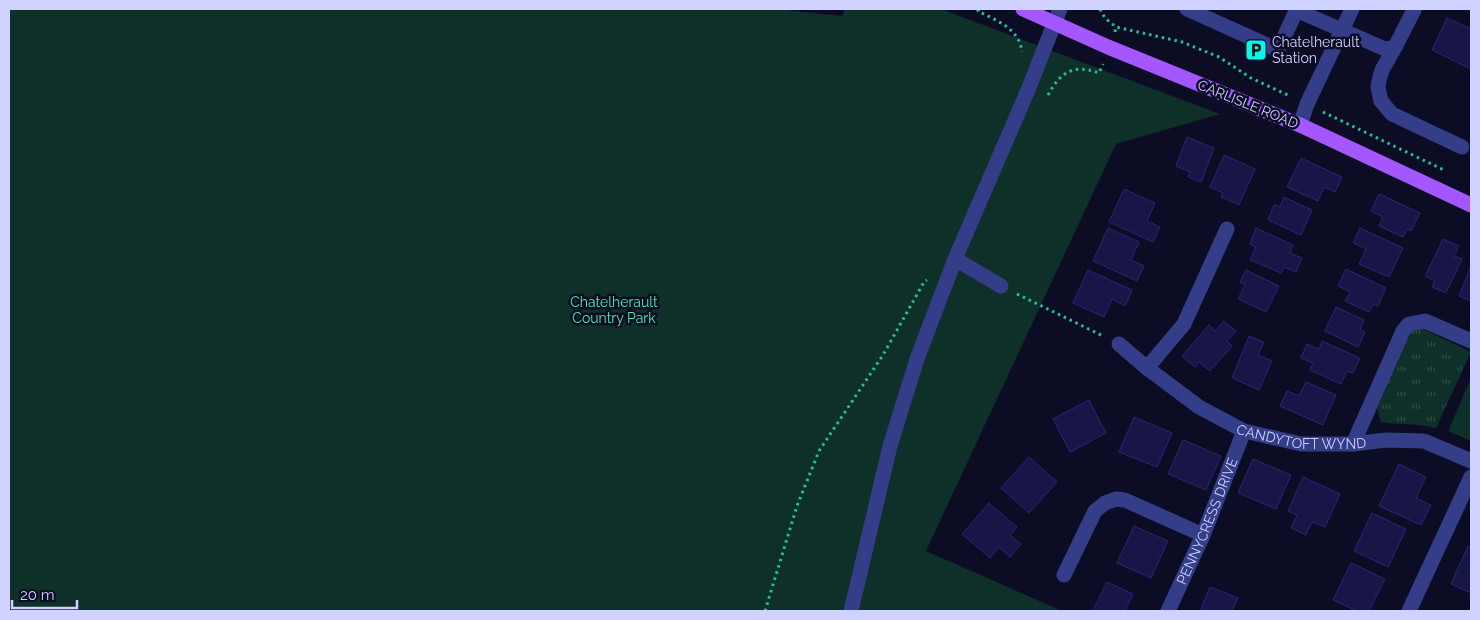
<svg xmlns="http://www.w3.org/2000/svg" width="1480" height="620" font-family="Raleway,sans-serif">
<defs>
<pattern id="grass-tufts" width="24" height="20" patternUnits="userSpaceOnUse" patternTransform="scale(1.25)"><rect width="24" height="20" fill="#0f2f29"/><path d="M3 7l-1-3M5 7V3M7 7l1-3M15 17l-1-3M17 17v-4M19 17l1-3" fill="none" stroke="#314c49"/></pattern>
</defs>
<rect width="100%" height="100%" fill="#0c0c25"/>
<path fill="url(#grass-tufts)" d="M1415,329H1423L1471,352L1436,428C1418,423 1399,425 1381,422L1377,409L1408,337Z"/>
<path fill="#0f2f29" d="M9,9H776L842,16L845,9H941L1220,114L1116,144L926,551L1062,611H9Z
M1471,378V441L1448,431Z"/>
<path fill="#181647" stroke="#292676" d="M1447,18L1471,29V69L1432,50Z
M1187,137L1214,148L1201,182L1188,177L1190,172L1176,166Z
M1224,155L1255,169L1239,205L1221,197L1223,193L1210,187Z
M1301,158L1342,177L1335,192L1324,187L1318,201L1287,187Z
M1124,189L1155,203L1147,221L1160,227L1153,242L1109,222Z
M1379,194L1420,213L1411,231L1407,229L1403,237L1379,226L1383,217L1371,211Z
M1284,197L1312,210L1301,235L1268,220L1274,205L1280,207Z
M1108,228L1139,242L1131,260L1144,266L1137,281L1093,261Z
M1256,228L1293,245L1290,253L1302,258L1296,272L1284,267L1281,273L1250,260L1256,247L1250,244Z
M1360,228L1403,248L1389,277L1359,264L1366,249L1353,243Z
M1443,239L1459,246L1454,256L1462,259L1446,293L1432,287L1435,281L1425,276Z
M1471,266V301L1459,296Z
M1346,269L1386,288L1378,306L1374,304L1369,312L1345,301L1350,292L1338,286Z
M1088,270L1132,290L1125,306L1112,299L1104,317L1073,303Z
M1246,270L1279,286L1266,312L1238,299L1245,285L1240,282Z
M1336,307L1364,320L1360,329L1365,332L1358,347L1325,331Z
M1224,321L1236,331L1227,341L1232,346L1210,371L1199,362L1195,367L1182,356L1209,325L1215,331Z
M1249,336L1264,342L1258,355L1272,361L1259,390L1232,378Z
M1322,341L1360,358L1353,373L1347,371L1341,384L1310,370L1313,363L1301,358L1307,344L1319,349Z
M1306,382L1336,395L1323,425L1280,406L1287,391L1299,396Z
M1089,400L1106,433L1070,452L1053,419Z
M1134,417L1172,433L1157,467L1119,452Z
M1183,440L1221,456L1206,490L1168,474Z
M1029,457L1057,482L1029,513L1001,488Z
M1253,459L1291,475L1276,509L1238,493Z
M1399,464L1426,477L1416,498L1431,505L1421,525L1379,506Z
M1303,477L1340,494L1325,527L1312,522L1306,535L1291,528L1297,515L1288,511Z
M989,503L1017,527L1010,535L1021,544L1010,557L999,547L990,558L962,534Z
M1372,513L1406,529L1388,567L1354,551Z
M1134,526L1168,541L1151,578L1117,563Z
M1468,546L1471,548V593L1451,584Z
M1351,563L1385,579L1369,611H1357L1333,600Z
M1107,582L1133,594L1125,611H1126H1093Z
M1210,587L1238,598L1232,611H1200Z"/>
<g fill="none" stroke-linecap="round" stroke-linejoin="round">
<path stroke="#23c09d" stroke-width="3" stroke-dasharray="2.5 4" stroke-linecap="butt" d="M979,9L978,11C997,21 1019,28 1022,52
M1100,9L1105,18L1116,27
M1115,32L1116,27L1182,42L1219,57L1251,78L1290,96
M1048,95C1061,71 1074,64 1099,73L1103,64
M1323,112L1446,171
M1017,294L1103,336
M765,611L797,506L819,451L883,355L924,282L927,280"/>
<g stroke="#333d88" stroke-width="15">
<path d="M1187,9L1278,50L1297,9"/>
<path d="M1296,10L1385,49L1395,47L1414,10"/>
<path d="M1395,47L1382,70L1379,81L1378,87L1381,101L1392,114L1462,147"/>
<path d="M1300,125L1307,104L1352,9"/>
<path d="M955,259L1001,286"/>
<path id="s1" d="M1119,344L1147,368L1199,407L1244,431L1301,444H1353L1386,440L1424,441L1471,461"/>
<path d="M1147,368L1184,324L1227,229"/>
<path d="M1353,444L1403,331L1409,324L1425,321L1471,341"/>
<path d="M1064,575L1095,511L1105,503L1116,499L1125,500L1203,535"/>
<path d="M851,611L890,446L917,359L955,259L1028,90L1060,9"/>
<path id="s2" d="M1168,611L1203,535L1244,431"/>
<path d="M1409,611L1471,477"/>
</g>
<path stroke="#a557ff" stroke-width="15" d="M1023,9L1108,47L1300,125L1471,205"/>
</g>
<defs>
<g id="parking-square" transform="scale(1.125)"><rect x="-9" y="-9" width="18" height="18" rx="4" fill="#00fbeb" stroke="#0c0c25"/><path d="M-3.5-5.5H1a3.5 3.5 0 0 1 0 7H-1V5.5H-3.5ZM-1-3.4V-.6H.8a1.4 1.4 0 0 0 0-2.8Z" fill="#111"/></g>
</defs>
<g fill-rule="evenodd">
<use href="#parking-square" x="1256" y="50"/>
</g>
<g text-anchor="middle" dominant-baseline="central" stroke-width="5" stroke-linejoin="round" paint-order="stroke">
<g font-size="14" fill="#d0d2ff" stroke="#0c0c25" text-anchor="start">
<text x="1272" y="42">Chatelherault<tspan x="1272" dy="16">Station</tspan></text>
</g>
<g font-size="14" fill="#d0d2ff" stroke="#0c0c25">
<text transform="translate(1248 104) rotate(22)">CARLISLE ROAD</text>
<text stroke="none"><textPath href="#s1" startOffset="211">CANDYTOFT WYND</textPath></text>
<text stroke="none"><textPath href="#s2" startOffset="98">PENNYCRESS DRIVE</textPath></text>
</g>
<g font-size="14" fill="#51eaab" stroke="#0c0c25">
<text x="614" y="302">Chatelherault<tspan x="614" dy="16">Country Park</tspan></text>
</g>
</g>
<rect width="1480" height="620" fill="none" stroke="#d0d2ff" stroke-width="20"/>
<path d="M12 600v8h65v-8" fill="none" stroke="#d0d2ff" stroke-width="2.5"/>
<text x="20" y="600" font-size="15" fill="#d0d2ff" stroke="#0c0c25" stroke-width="4" paint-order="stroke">20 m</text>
</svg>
